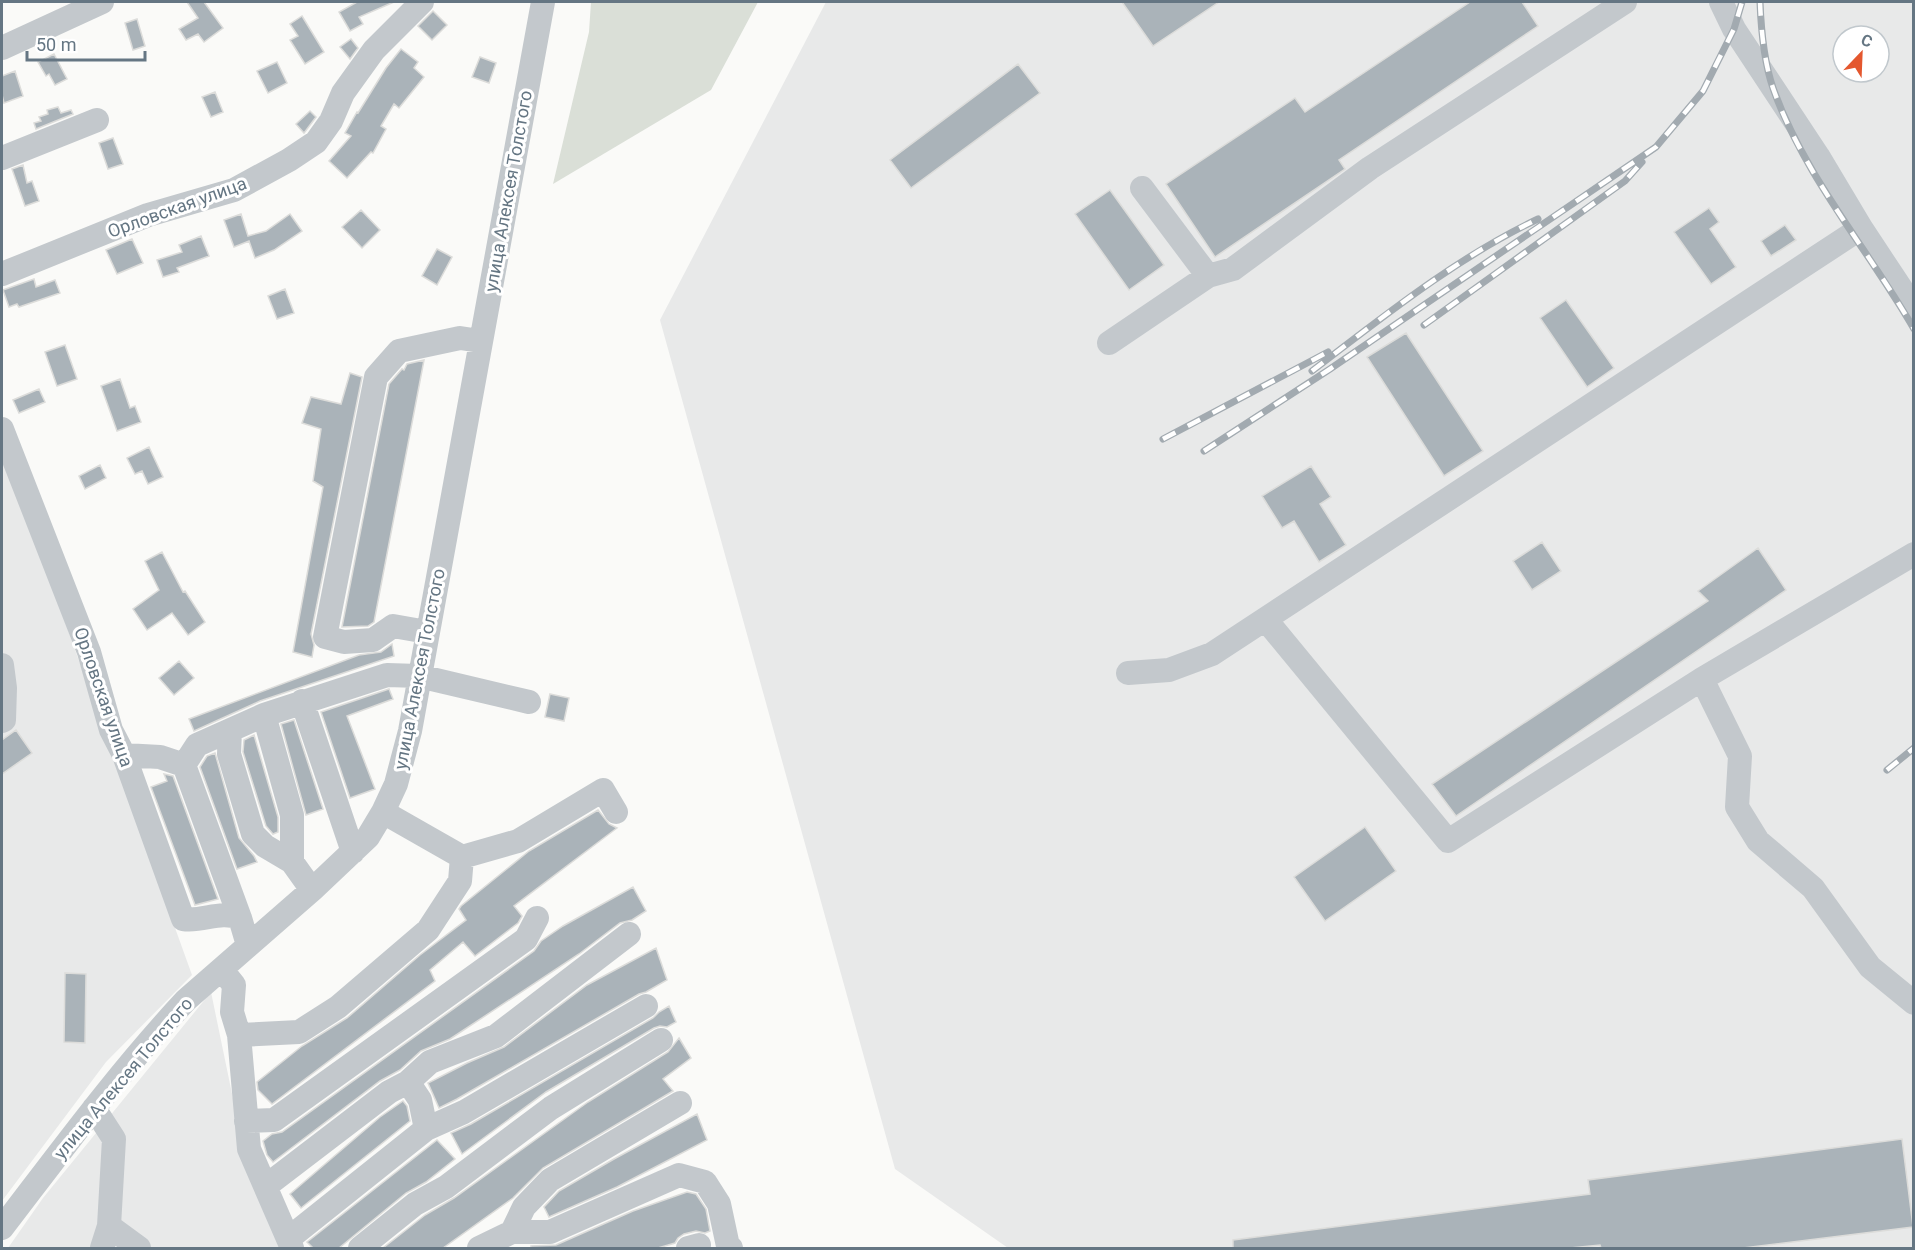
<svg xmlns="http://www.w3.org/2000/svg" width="1915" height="1250" font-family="Roboto,sans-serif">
<rect width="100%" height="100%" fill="#fafaf8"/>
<path fill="#e8e9e9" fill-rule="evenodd" d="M826,2H1913V1248H1008L895,1169L660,320ZM1843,36H1879V72H1843Z
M2,447L192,975L106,1062L2,1201Z
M211,992L236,1113L284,1248H8L43,1198Z"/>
<path fill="#dadfd7" d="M591,2H758L711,90L553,184L589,32Z"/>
<path fill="#aab3b9" stroke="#dcdcda" stroke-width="1.5" d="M187,2H204L223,28L204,42L198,34L186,40L179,29L198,18Z
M357,2H394L359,17L363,24L350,31L339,12Z
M1122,2H1219L1153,46Z
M1470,2H1522L1538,26L1339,160L1345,169L1215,257L1166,184L1295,98L1305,112Z
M433,11L447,25L432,40L418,26Z
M302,16L324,52L305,64L290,40L298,36L290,24Z
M137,19L145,46L133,50L125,23Z
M351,39L358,48L350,59L340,47Z
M401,49L418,62L414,68L424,77L399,108L394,104L381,126L386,129L373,153L371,152L347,178L329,161L351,136L345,133L357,112L358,113L386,68Z
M54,54L67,79L55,85L49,74L46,76L38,62Z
M480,57L496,63L489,83L472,77Z
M277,62L287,83L268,93L257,71Z
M1018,64L1040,93L911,188L890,160Z
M15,71L23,96L4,103L2,95V76Z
M215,92L223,112L211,117L202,97Z
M58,107L61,113L71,110L73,114L36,129L34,123L41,121L39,117L48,114L47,110Z
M310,111L316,117L304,133L296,124Z
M113,138L123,164L108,169L99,143Z
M23,165L27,183L32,181L39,201L25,206L12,169Z
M1110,190L1164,265L1129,290L1075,214Z
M1709,208L1719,222L1710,229L1736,267L1711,284L1674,232Z
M361,210L380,230L362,248L342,227Z
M241,214L248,236L266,231L290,214L302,231L274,250L255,258L249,241L234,247L224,220Z
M1785,225L1796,240L1771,256L1761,241Z
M201,236L209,256L177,268L179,272L163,277L157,260L182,252L179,245Z
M132,239L143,263L117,274L106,250Z
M437,249L452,257L437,285L422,276Z
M34,279L36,287L55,280L60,293L19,307L17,304L9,307L3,290Z
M285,289L294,313L277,319L268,296Z
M1566,300L1614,368L1587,387L1540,318Z
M1406,333L1483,451L1444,476L1367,357Z
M65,345L77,379L57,386L45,352Z
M424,360L374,622L368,626L342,627L389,384L402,369L404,370L407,364Z
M350,373L362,377L311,634L314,645L312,657L293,652L323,487L313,481L321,429L302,423L311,397L341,404Z
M120,379L130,408L135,406L141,422L117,431L101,386Z
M39,389L45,402L19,413L13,400Z
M149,447L163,477L148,484L142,471L135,474L127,458Z
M100,465L106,478L85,489L79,476Z
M1311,466L1331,497L1320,504L1346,545L1319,562L1294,521L1282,528L1262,496Z
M1542,542L1561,571L1532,590L1513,561Z
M1758,548L1786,590L1456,816L1432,784L1708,601L1698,591Z
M162,552L183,592L185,591L205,622L188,635L172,613L147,630L133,609L159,590L145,561Z
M392,644L394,656L260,701L194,731L189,719L359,655L381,652Z
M179,661L194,678L174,695L159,678Z
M389,689L393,699L347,716L375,789L350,798L321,712Z
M550,694L569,698L564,721L545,717Z
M294,720L323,809L306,815L281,724Z
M16,730L32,753L2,774V740Z
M254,735L278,817V832L273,834L266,826L243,752L244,740Z
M215,753L239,838L254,856L257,862L237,869L200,767L207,756Z
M164,774L173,776L218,899L195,905L151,787L167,781Z
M598,810L609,824L617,828L514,906L522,916L518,923L475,956L463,942L430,970L435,981L272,1104L258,1090L257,1082L302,1046L347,1018L420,955L466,920L459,909L461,906L529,851Z
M1365,827L1396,871L1325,921L1294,877Z
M633,887L646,911L632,920L620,923L579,954L450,1039L421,1051L400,1070L380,1081L273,1162L267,1155L263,1141L272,1134L282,1132L534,951L541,941L563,926Z
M656,948L667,980L646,992L639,994L457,1099L439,1108L428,1083L467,1063L504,1047L587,985Z
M65,973L86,974L85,1043L64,1042Z
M669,1006L676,1022L667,1027L660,1026L654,1028L546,1092L462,1154L451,1133L471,1124L653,1018L659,1012Z
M679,1038L691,1058L663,1079L673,1091L543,1168L513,1198L443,1248H383L425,1215L454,1198L588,1102L668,1052Z
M403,1101L407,1106L410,1121L301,1208L290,1194L380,1117Z
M697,1114L707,1140L617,1187L549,1217L544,1207L559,1191L614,1159Z
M1902,1139L1913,1227L1743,1248H1601L1600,1245L1570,1248H1233V1240L1590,1194L1588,1180Z
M437,1140L455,1159L426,1182L406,1193L339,1248H313L307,1242Z
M687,1192L696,1194L706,1209L710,1231L705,1233L696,1231L684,1234L678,1238L675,1243L658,1248H531V1246L556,1245L633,1211Z"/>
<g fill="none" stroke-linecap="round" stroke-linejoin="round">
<path stroke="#c3c8cc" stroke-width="24" d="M1721,2L1734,29L1818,156L1861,228L1914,308
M2,48L102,2
M2,158L97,120
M1142,188L1208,276L1233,269L1370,168L1625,2
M2,274L148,215L234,190L289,160L316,142L331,121L343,93L374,50L422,2
M1109,343L1208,276
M2,429L89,652L111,730L124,755L183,919C204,922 219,910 240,918L248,945
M1266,620L1448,841L1702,679L1914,554
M427,632L393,626L373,640L344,642L325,637L376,377L399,351L460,338L480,341
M2,665L5,688L4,720L2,721
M1128,673L1169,670L1212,654L1861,228
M1702,679L1740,756L1737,807L1758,841L1813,888L1870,967L1914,1003
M302,701L353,852
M264,715L292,815V862L312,890
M230,731L229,754L253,834L265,846L292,862
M124,755L160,757L184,765L240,918
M184,765L197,745L264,715L387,675L419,676L529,702
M383,812L462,857L518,841L603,790L616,812
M222,970L234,985L232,1012L239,1035L249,1149L292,1248
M239,1035L299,1032L338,1007L428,930L460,881L462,857
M94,1108L114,1139L109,1226L102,1248
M246,1121L274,1120L526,939L537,918
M426,1129L464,1112L646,1006
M266,1186L389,1092L408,1082L430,1062L496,1036L629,934
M109,1226L139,1248
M2,1228C61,1151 119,1072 186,1000L312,890L368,837L383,812L396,784L410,731L543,2
M512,1232H550L679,1175L705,1182L719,1204L728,1246L731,1248
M288,1239L426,1129L420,1100L408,1082
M360,1248L415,1204L446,1187L551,1108L661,1040
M479,1248L512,1232L524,1207L550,1180L680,1103
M688,1248L699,1245"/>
<g stroke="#a2aab0" stroke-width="7">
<path id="rail" d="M1760,2C1761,28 1764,62 1773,88C1804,176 1868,249 1914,329
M1424,325L1625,181L1642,162
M1312,371C1384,316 1456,258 1538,219
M1163,439L1328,352
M1204,451L1330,369L1656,147L1703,91L1734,29L1742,2
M1887,770L1914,748"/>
</g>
<use href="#rail" stroke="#fff" stroke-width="4.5" stroke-dasharray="14" stroke-linecap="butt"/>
</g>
<g text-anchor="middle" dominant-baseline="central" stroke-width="6" stroke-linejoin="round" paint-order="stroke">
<g font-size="18" fill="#657683" stroke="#fff">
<text transform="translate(508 191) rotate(-80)">улица Алексея Толстого</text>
<text transform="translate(177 207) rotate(-20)">Орловская улица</text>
<text transform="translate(419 669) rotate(-79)">улица Алексея Толстого</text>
<text transform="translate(104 697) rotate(71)">Орловская улица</text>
<text transform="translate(123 1078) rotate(-50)">улица Алексея Толстого</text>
</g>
</g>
<rect width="1915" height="1250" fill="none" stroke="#657683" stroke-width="6"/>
<g transform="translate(1861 54) rotate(23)"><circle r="28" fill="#ffffff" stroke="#c1c8cd" stroke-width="1.5"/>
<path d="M0-4.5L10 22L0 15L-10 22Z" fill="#e4572e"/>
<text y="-9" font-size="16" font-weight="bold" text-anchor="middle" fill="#657683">С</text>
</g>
<path d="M27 51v9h118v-9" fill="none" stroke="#657683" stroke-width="3"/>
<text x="36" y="51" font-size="18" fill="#657683" stroke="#ffffff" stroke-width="4.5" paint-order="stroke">50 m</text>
</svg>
